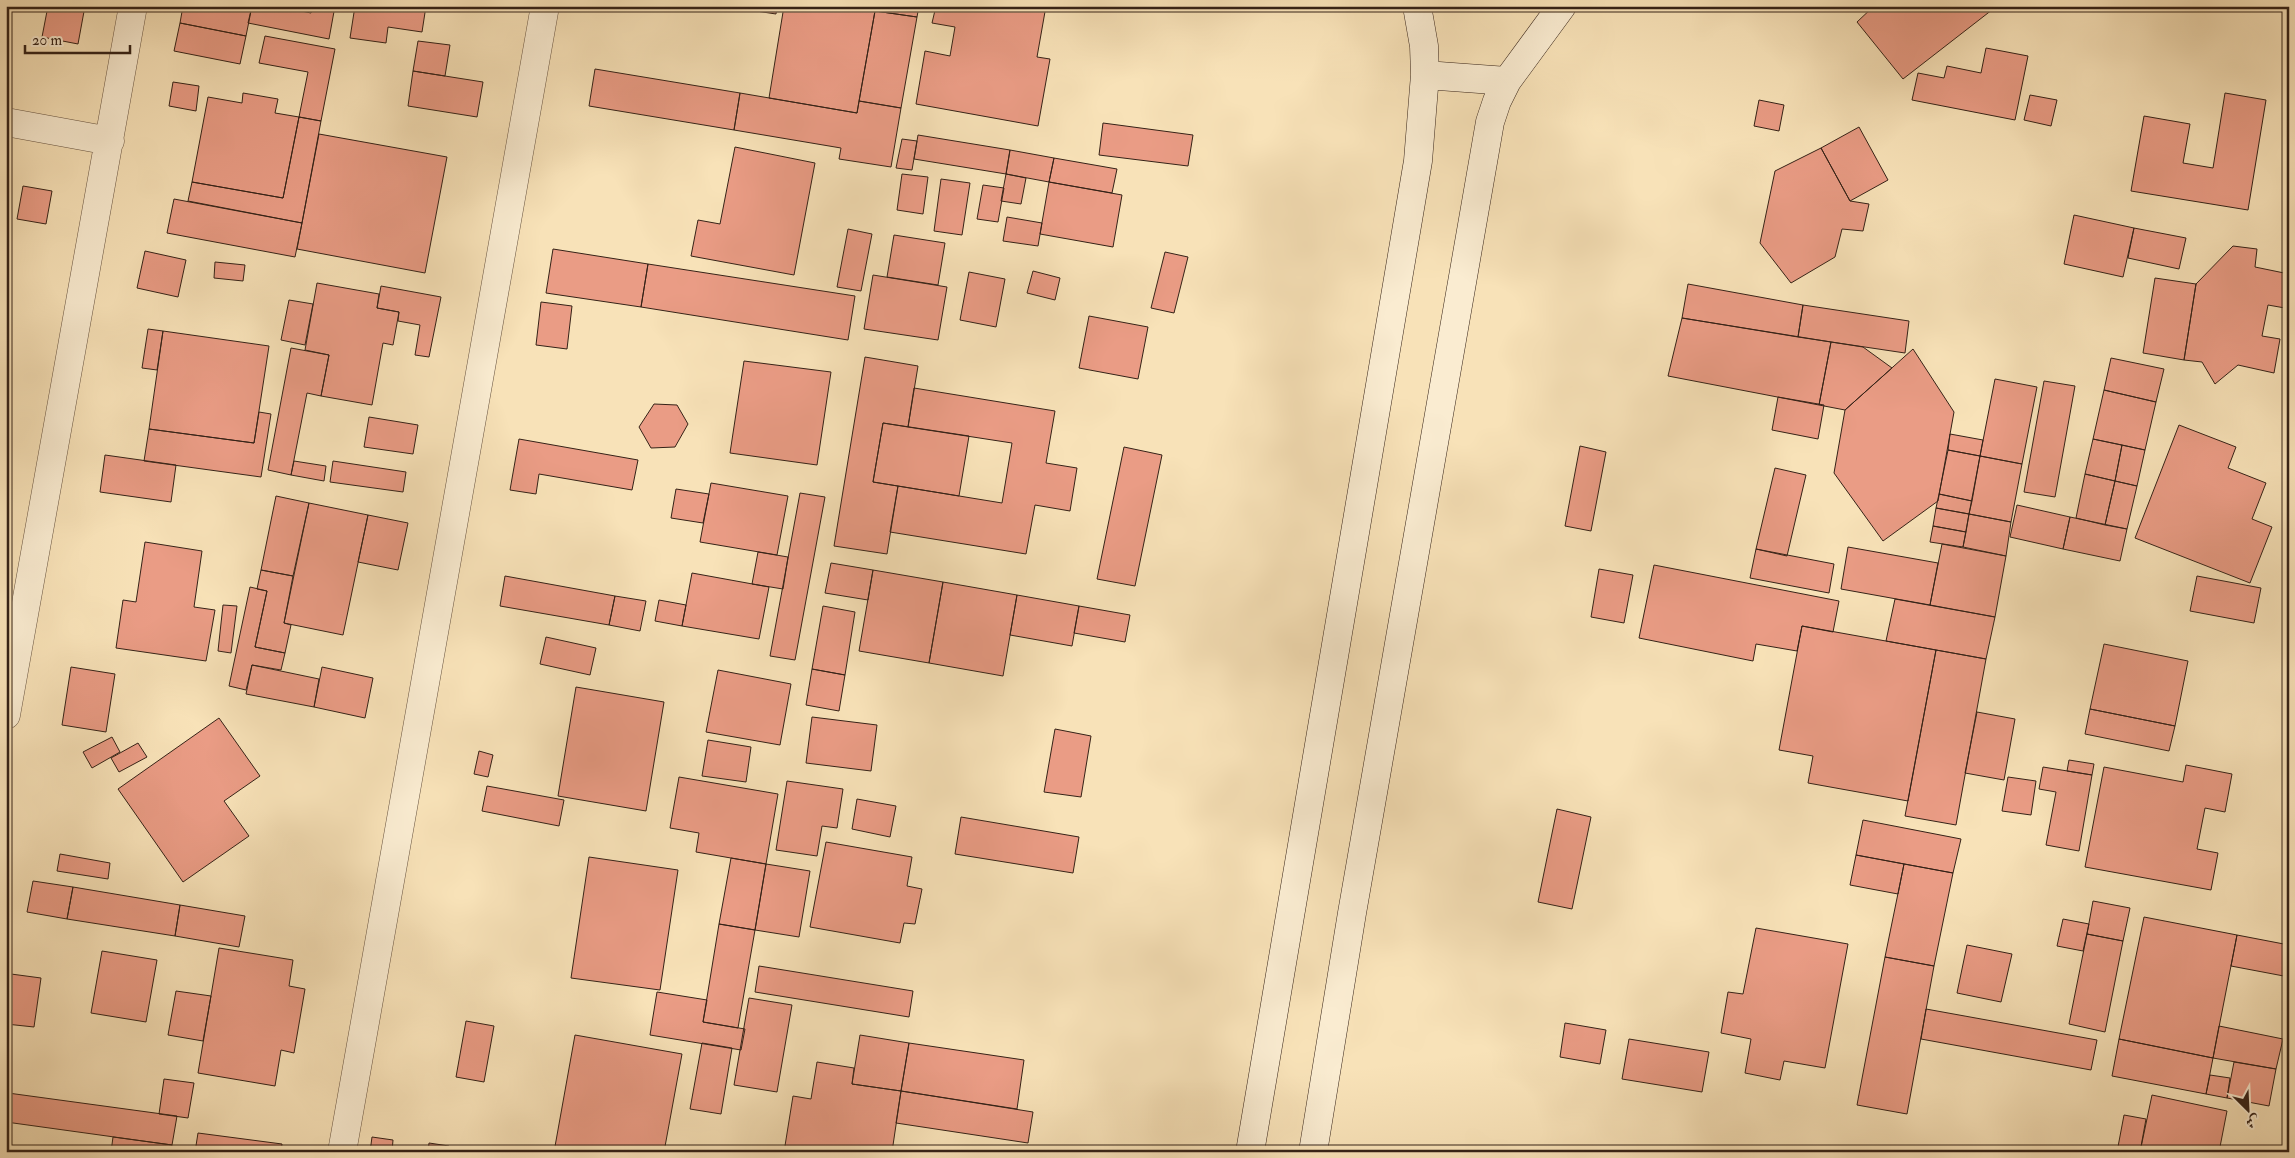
<svg xmlns="http://www.w3.org/2000/svg" width="2295" height="1158" font-family="'IM FELL Double Pica',Amiri,serif">
<rect width="100%" height="100%" fill="#f8e2b8"/>
<filter id="stains"><feTurbulence type="fractalNoise" baseFrequency=".004" numOctaves="4"/><feColorMatrix values="0 0 0 0 .2 0 0 0 0 .09 0 0 0 0 .02 0 0 0 .5 -.17"/></filter>
<radialGradient id="worn" r=".72"><stop offset=".6" stop-color="#630" stop-opacity="0"/><stop offset="1" stop-color="#630" stop-opacity=".3"/></radialGradient>
<path fill="#ea9c85" stroke="#352217" d="M48,6H85L78,44L42,37Z
M183,6H252L246,36L180,23Z
M252,6H277L311,13L313,6H335L329,39L248,23Z
M355,6H426L422,32L388,27L386,43L350,38Z
M723,6H777L776,14Z
M784,6H848L875,11L857,113L769,98Z
M875,6H919L917,17L875,11Z
M936,6H1046L1037,57L1050,59L1038,126L916,104L925,51L950,56L955,27L932,23Z
M1874,6H1997L1903,79L1857,22Z
M875,11L917,17L901,108L859,101Z
M180,23L246,36L240,64L174,51Z
M265,36L335,49L321,121L299,117L308,72L259,63Z
M418,41L450,45L445,76L413,71Z
M1986,48L2028,56L2015,120L1912,100L1918,73L1944,78L1947,66L1981,73Z
M595,69L740,93L734,130L589,106Z
M413,71L483,82L477,117L408,106Z
M173,82L199,86L196,111L169,106Z
M243,93L278,99L275,113L299,117L283,198L192,182L208,97L242,103Z
M740,93L857,113L859,101L901,108L891,167L839,159L841,148L734,130Z
M2225,93L2266,100L2248,210L2131,191L2144,116L2190,124L2183,163L2213,168Z
M2030,95L2057,100L2051,126L2024,120Z
M1759,100L1784,105L1779,131L1754,126Z
M299,117L321,121L302,223L188,201L192,182L283,198Z
M1103,123L1193,135L1188,166L1099,155Z
M1859,127L1888,180L1850,201L1821,148Z
M319,134L447,157L425,273L297,249Z
M918,135L1010,150L1006,174L914,159Z
M902,139L917,141L912,170L896,168Z
M735,147L815,163L794,275L691,256L698,220L720,224Z
M1821,148L1850,201L1869,204L1863,231L1842,229L1835,257L1791,283L1760,243L1775,171Z
M1010,150L1054,158L1049,182L1006,174Z
M1054,158L1117,169L1112,193L1049,182Z
M902,174L928,177L923,214L897,210Z
M1006,174L1026,178L1021,204L1001,201Z
M941,179L970,183L962,235L934,231Z
M1049,182L1122,195L1113,247L1040,234Z
M983,185L1004,188L998,222L977,219Z
M23,186L52,191L46,224L17,219Z
M174,199L302,223L295,257L167,233Z
M2074,215L2134,228L2123,277L2064,264Z
M1007,217L1042,223L1038,246L1003,241Z
M2134,228L2186,238L2179,269L2128,258Z
M848,229L872,234L861,291L837,287Z
M894,235L945,243L938,285L887,277Z
M2233,246L2257,249L2255,267L2289,274V289L2285,308L2268,305L2262,336L2280,339L2274,373L2238,365L2215,384L2202,362L2184,360L2196,284Z
M553,249L648,264L641,307L546,293Z
M145,251L186,260L178,297L137,288Z
M1165,252L1188,257L1174,313L1151,308Z
M215,262L245,265L243,281L214,278Z
M648,264L855,296L848,340L641,307Z
M1033,271L1060,278L1055,300L1027,293Z
M969,272L1005,279L996,327L960,320Z
M873,275L947,287L938,340L864,329Z
M2155,278L2196,284L2184,360L2143,353Z
M317,283L379,294L377,308L399,312L393,345L383,343L372,405L321,396L329,355L305,350Z
M1688,284L1803,305L1798,337L1682,318Z
M381,286L441,297L429,357L415,355L420,325L398,321L399,312L377,308Z
M289,300L313,304L305,345L281,340Z
M541,302L572,306L567,349L536,345Z
M1803,305L1909,321L1905,353L1798,337Z
M1089,316L1148,327L1138,379L1079,368Z
M1682,318L1831,342L1819,405L1668,376Z
M148,329L163,331L157,370L142,368Z
M163,331L269,346L254,443L149,429Z
M1831,342L1863,347L1892,368L1845,410L1819,405Z
M291,348L329,355L321,396L307,393L291,475L268,470Z
M1913,349L1954,412L1938,501L1883,541L1834,473L1845,410Z
M865,357L918,366L908,427L883,423L873,482L898,486L887,554L834,546Z
M2111,358L2164,369L2156,402L2104,390Z
M744,361L831,372L817,465L730,453Z
M1995,379L2037,387L2022,464L1980,456Z
M2044,381L2075,386L2055,497L2024,492Z
M914,388L1055,411L1046,463L1077,468L1070,511L1035,505L1026,554L890,532L898,486L1002,503L1012,443L908,427Z
M2104,390L2156,402L2145,450L2093,439Z
M1778,397L1824,405L1818,439L1772,430Z
M654,404L677,405L688,424L675,447L651,448L639,427Z
M259,412L271,414L261,477L144,461L149,429L254,443Z
M369,417L418,425L413,454L364,447Z
M883,423L969,436L959,496L873,482Z
M2179,425L2236,447L2228,468L2266,483L2252,519L2272,527L2250,583L2135,538Z
M1950,434L1983,440L1980,456L1948,450Z
M519,439L638,460L632,490L539,474L536,494L510,490Z
M2093,439L2122,445L2115,481L2085,474Z
M2122,445L2145,450L2137,486L2115,481Z
M1580,446L1606,452L1591,531L1565,526Z
M1124,447L1162,455L1135,586L1097,579Z
M1948,450L1980,456L1972,501L1939,494Z
M105,455L176,465L171,502L100,492Z
M1980,456L2022,464L2011,522L1969,514Z
M294,461L326,466L324,481L291,475Z
M333,461L406,472L403,492L330,482Z
M1775,468L1806,475L1787,556L1756,549Z
M2085,474L2115,481L2105,525L2076,518Z
M2115,481L2137,486L2127,529L2105,525Z
M711,483L788,496L777,555L700,542Z
M676,489L709,494L703,523L671,518Z
M800,493L825,497L795,660L770,656Z
M1939,494L1972,501L1969,514L1936,508Z
M276,496L309,503L293,576L261,570Z
M309,503L368,515L343,635L284,623Z
M2017,505L2070,517L2063,549L2010,537Z
M1936,508L1969,514L1966,532L1933,526Z
M1969,514L2011,522L2006,556L1963,547Z
M368,515L408,523L398,570L358,562Z
M2070,517L2127,529L2120,561L2063,549Z
M1933,526L1966,532L1963,547L1930,542Z
M145,542L202,551L194,607L215,610L206,661L116,648L123,600L136,602Z
M1942,544L2006,556L1995,617L1930,605Z
M1848,547L1938,563L1930,605L1841,589Z
M1756,549L1834,564L1829,593L1750,578Z
M758,552L788,557L783,589L752,584Z
M831,563L873,570L868,600L825,593Z
M1654,565L1839,601L1833,632L1802,626L1797,651L1756,644L1753,661L1639,638Z
M1599,569L1633,575L1624,623L1591,617Z
M261,570L293,576L284,623L291,625L285,653L255,647L267,591L257,589Z
M873,570L943,582L929,663L859,651Z
M692,573L769,587L759,639L682,626Z
M505,576L615,596L609,625L500,606Z
M2197,576L2261,588L2254,623L2190,611Z
M943,582L1017,595L1003,676L929,663Z
M250,587L267,591L255,647L285,653L281,670L252,665L246,690L229,686Z
M1017,595L1079,606L1072,646L1010,635Z
M615,596L646,601L640,631L609,625Z
M1895,599L1995,617L1986,659L1886,641Z
M659,600L686,605L682,626L655,621Z
M223,605L237,606L231,653L218,651Z
M823,606L855,612L845,675L812,669Z
M1079,606L1130,615L1125,642L1074,633Z
M1802,626L1936,650L1908,801L1808,783L1813,756L1779,750Z
M546,637L596,648L590,675L540,664Z
M2104,644L2188,661L2175,726L2090,709Z
M1936,650L1986,659L1956,825L1905,816Z
M252,665L319,679L314,707L246,694Z
M71,667L115,674L106,732L62,725Z
M322,667L373,678L365,718L314,707Z
M812,669L845,675L839,711L806,705Z
M718,670L791,684L780,745L706,732Z
M576,687L664,702L646,811L558,796Z
M2090,709L2175,726L2169,751L2085,734Z
M1977,712L2015,719L2004,780L1965,773Z
M812,717L877,725L871,771L806,763Z
M219,718L260,776L224,801L249,836L183,882L118,789Z
M1055,729L1091,736L1081,797L1044,792Z
M112,737L120,752L92,768L83,752Z
M708,740L751,747L746,782L702,776Z
M138,743L147,757L119,772L111,758Z
M479,751L493,755L488,777L474,774Z
M2069,760L2094,764L2092,775L2067,771Z
M2186,765L2232,774L2225,812L2205,808L2197,849L2218,853L2211,890L2085,867L2104,767L2183,782Z
M2043,767L2092,775L2079,851L2046,845L2056,792L2039,789Z
M679,777L778,794L766,864L696,852L699,833L670,828Z
M2008,777L2036,781L2031,815L2002,811Z
M787,781L843,789L837,828L822,826L817,856L776,850Z
M487,786L564,800L559,826L482,811Z
M857,799L896,806L890,837L852,829Z
M1557,809L1591,817L1572,909L1538,902Z
M961,817L1079,837L1073,873L955,854Z
M1863,820L1961,839L1953,873L1856,855Z
M826,842L912,857L907,886L922,889L915,924L904,923L900,943L810,927Z
M60,854L110,863L108,879L57,871Z
M1856,855L1904,864L1898,894L1850,885Z
M589,857L678,870L660,990L571,978Z
M731,858L766,864L755,930L719,924Z
M766,864L810,871L799,937L755,930Z
M1904,864L1953,873L1934,966L1885,957Z
M33,881L73,887L67,919L27,912Z
M73,887L180,905L175,936L67,919Z
M2093,901L2130,908L2123,941L2087,934Z
M180,905L245,916L239,947L175,936Z
M2144,917L2237,935L2213,1058L2119,1039Z
M2063,919L2089,924L2083,951L2057,946Z
M719,924L755,930L738,1028L703,1022Z
M1756,928L1848,944L1825,1068L1784,1061L1780,1080L1745,1073L1751,1039L1721,1033L1728,992L1743,994Z
M2087,934L2123,941L2105,1032L2069,1024Z
M2237,935L2289,945V977L2231,966Z
M1967,945L2012,954L2001,1002L1957,993Z
M219,948L293,960L289,986L305,989L294,1053L281,1050L275,1086L198,1073Z
M102,951L157,960L146,1022L91,1013Z
M1885,957L1934,966L1907,1114L1857,1105Z
M759,966L913,991L909,1017L755,992Z
M11,974L41,978L34,1027L6,1024Z
M176,991L211,996L203,1041L168,1035Z
M657,992L707,1000L703,1022L745,1029L741,1050L650,1035Z
M749,998L792,1005L777,1092L734,1085Z
M1926,1009L2097,1040L2091,1070L1921,1039Z
M466,1021L494,1026L484,1082L456,1077Z
M1565,1023L1606,1030L1600,1064L1560,1057Z
M2219,1026L2283,1039L2276,1069L2213,1058Z
M575,1035L682,1054L664,1152H554Z
M860,1035L909,1043L901,1091L852,1084Z
M1629,1039L1709,1052L1702,1092L1622,1079Z
M2119,1039L2213,1058L2206,1094L2112,1076Z
M702,1043L732,1048L721,1114L690,1109Z
M909,1043L1024,1060L1017,1109L901,1091Z
M817,1062L854,1068L852,1084L901,1091L892,1152H784L793,1096L811,1099Z
M2234,1062L2276,1069L2269,1106L2227,1098Z
M2210,1075L2230,1078L2227,1098L2206,1094Z
M164,1079L194,1083L188,1118L159,1114Z
M901,1091L1033,1112L1028,1143L896,1123Z
M8,1093L177,1116L172,1145L6,1122Z
M2152,1095L2227,1111L2219,1152H2140Z
M2124,1115L2146,1119L2140,1152H2117Z
M198,1133L282,1144L281,1152H195Z
M113,1137L172,1145L171,1152H111Z
M372,1137L393,1140L392,1152H370Z
M429,1143L449,1146L448,1152H428Z"/>
<g fill="none" stroke-linecap="round" stroke-linejoin="round">
<g stroke="#66523f" stroke-width="29">
<path id="minor" d="M6,122L110,141
M6,715L133,6
M342,1152L545,6"/>
</g>
<g stroke="#352217" stroke-width="29">
<path id="secondary" d="M1425,75L1507,81
M1250,1152L1418,161L1425,75L1424,46L1417,6
M1313,1152L1352,913L1490,122L1497,101L1507,81L1562,6"/>
</g>
<use href="#minor" stroke="#faecd1" stroke-width="28"/>
<use href="#secondary" stroke="#faecd1" stroke-width="28"/>
</g>
<rect width="2295" height="1158" fill="none" stroke="#f8e2b8" stroke-width="25"/>
<rect x="8" y="8" width="2280" height="1143" fill="none" stroke="#352217" stroke-width="2.5"/>
<rect x="12" y="12" width="2270" height="1133" fill="none" stroke="#352217"/>
<g transform="translate(2248 1110) rotate(156)" stroke="#faecd1" stroke-width="4" paint-order="stroke">
<path d="M0-4L9 19L0 12L-9 19Z" fill="#352217"/>
<text y="-8" font-size="14" font-weight="bold" text-anchor="middle" fill="#352217">ش</text>
</g>
<path d="M25 45v8h105v-8" fill="none" stroke="#352217" stroke-width="2.5"/>
<text x="32" y="45" font-size="15" fill="#352217" stroke="#faecd1" stroke-width="4" paint-order="stroke">20 m</text>
<rect width="100%" height="100%" filter="url(#stains)"/>
<rect width="100%" height="100%" fill="url(#worn)"/>
</svg>
